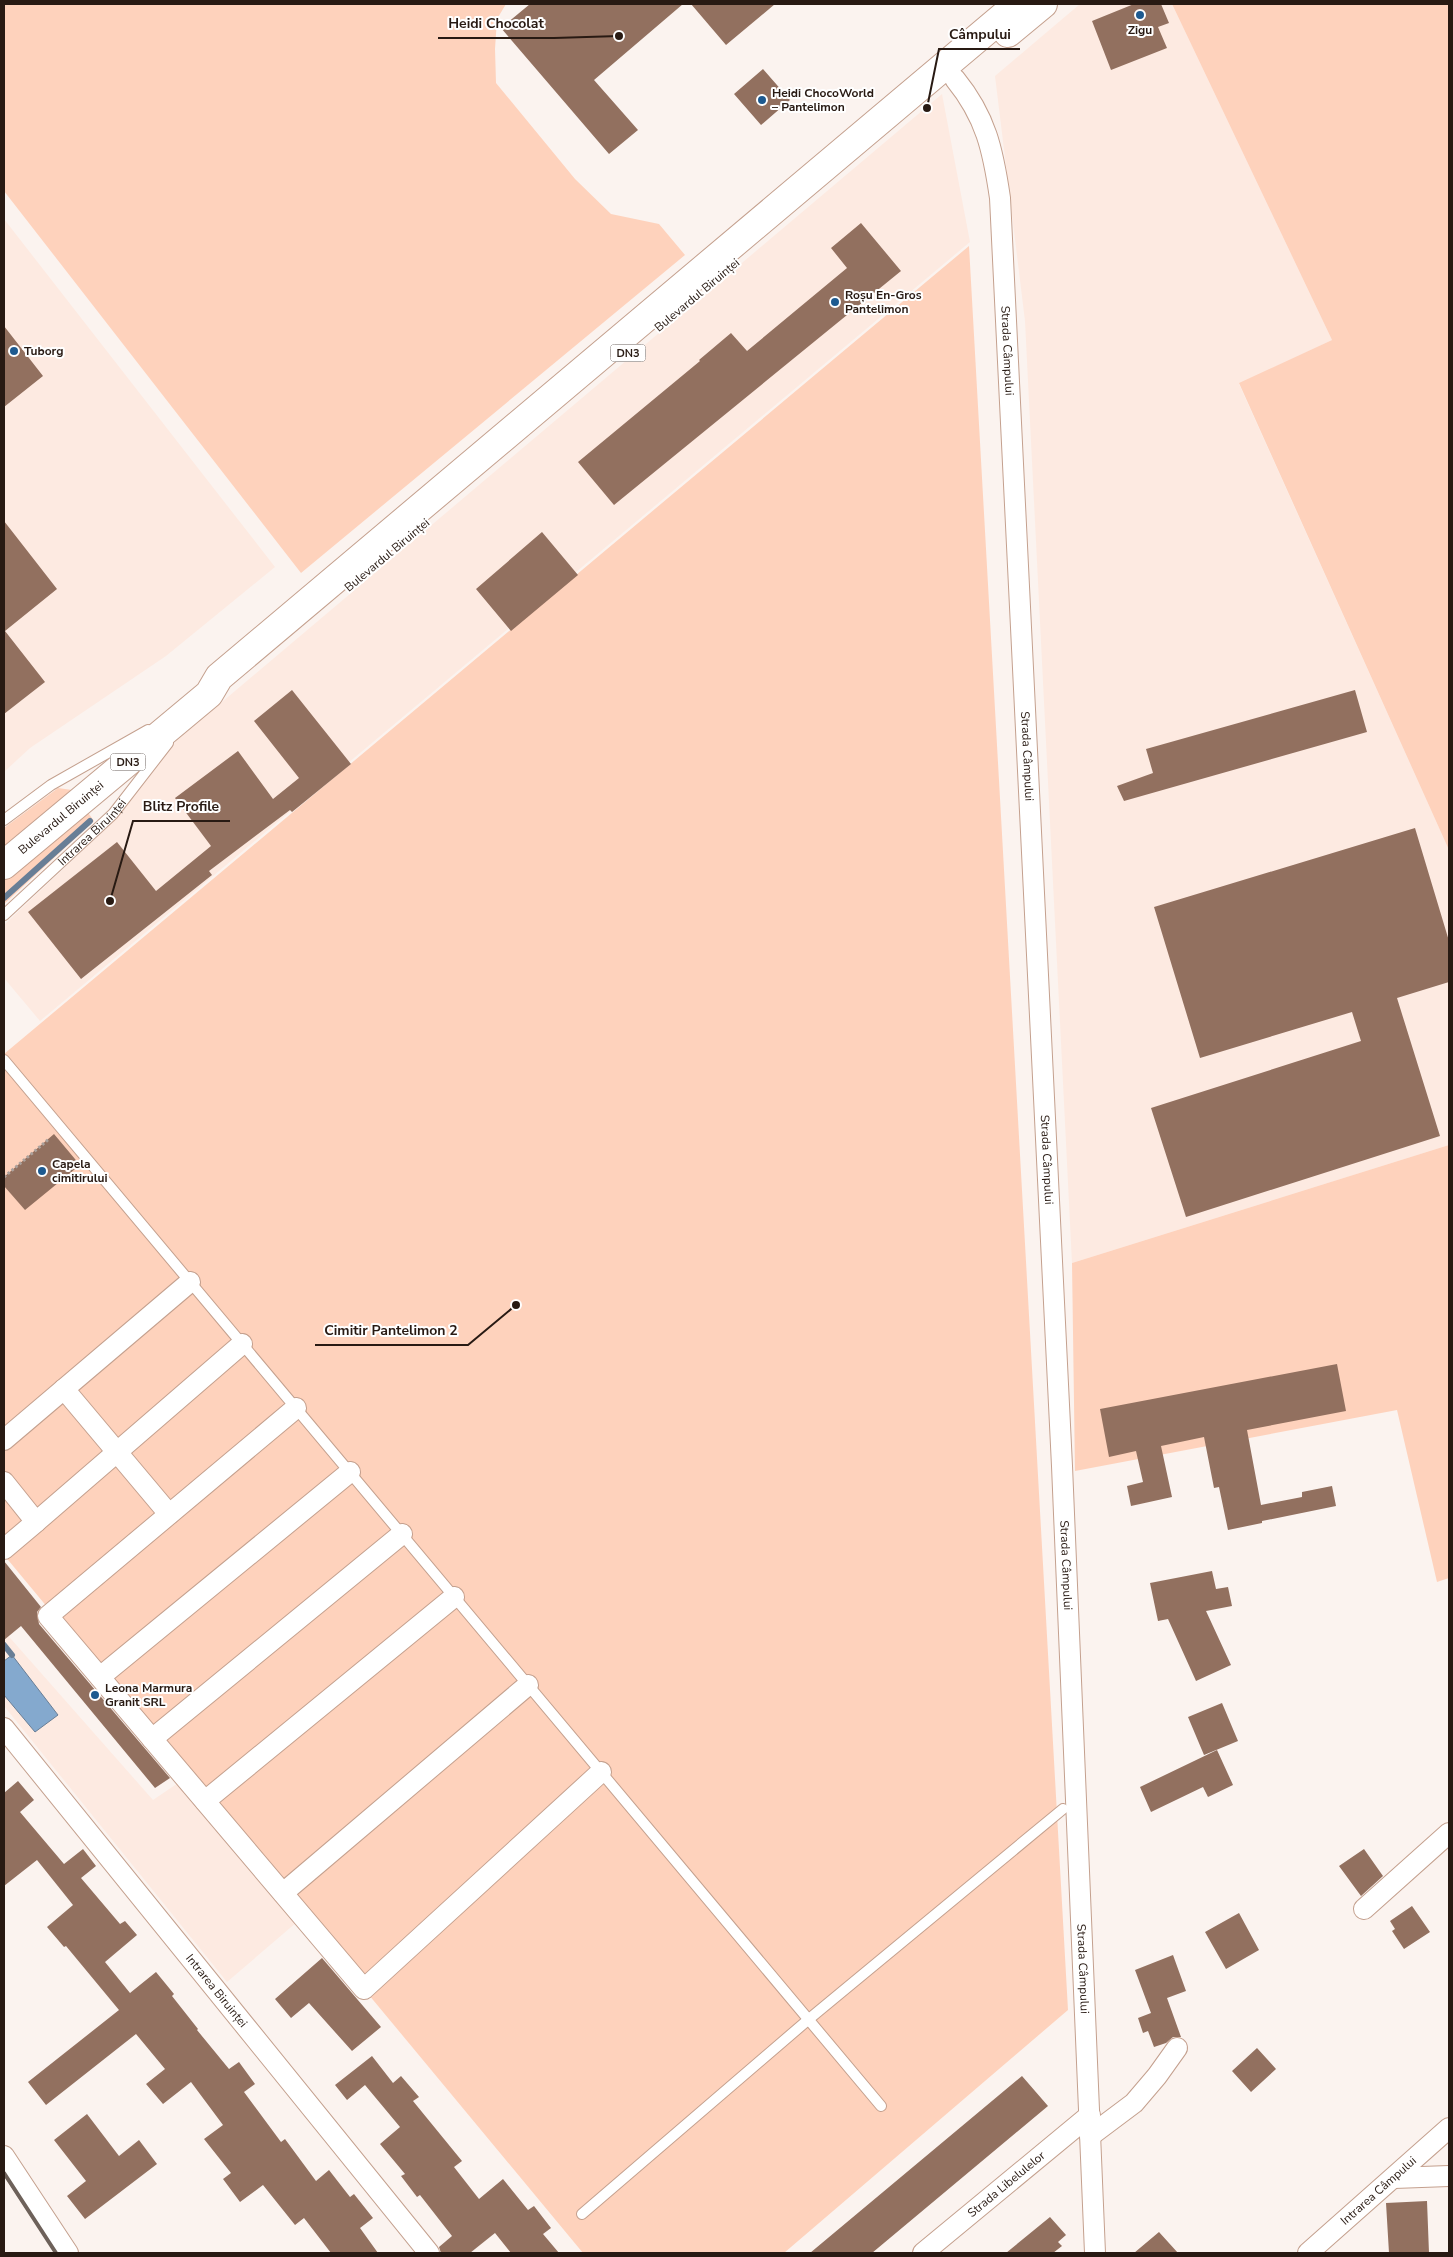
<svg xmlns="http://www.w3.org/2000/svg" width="1453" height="2257" font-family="'Nunito Sans',sans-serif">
<rect width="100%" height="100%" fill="#fbf3ef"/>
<path fill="#fdeae1" d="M1080,4H1172L1332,340L1239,384L1449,850V1145L1072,1263L1025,321L995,76Z
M942,94L970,242L40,1021L4,978V925L112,823L177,740Z
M4,219L275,567L166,656L30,748L4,772Z
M4,1631L153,1800L181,1781L297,1922L227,1982L4,1706Z"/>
<path fill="#fed2bc" d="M4,4H506L497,19L495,49L496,83L575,179L611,214L659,224L685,255L301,573L4,191Z
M1172,4H1449V850L1239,383L1332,340Z
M969,246L1068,2010L784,2253H583L4,1555V1054Z
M58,788L72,790L94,821L4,904V828Z
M1449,1145V1578L1437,1582L1397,1410L1075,1471L1072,1263Z"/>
<path fill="#84a9ce" stroke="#687e96" d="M12,1655L58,1715L35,1732L4,1695V1661Z"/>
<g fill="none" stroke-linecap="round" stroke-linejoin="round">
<path stroke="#687e96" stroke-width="6" d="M4,898L90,821
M4,1645L12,1655"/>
</g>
<path fill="#92705f" d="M530,4H683L594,80L638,130L609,154L501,28Z
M691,4H775L726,45Z
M1134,4H1161L1169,23L1158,27L1167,48L1111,70L1092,21Z
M763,69L790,100L761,125L734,94Z
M861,223L901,271L614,505L578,462L700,361L699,360L731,333L747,351L847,268L831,248Z
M4,326L43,376L4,407Z
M4,521L57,589L5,631L45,682L4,714Z
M542,532L578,575L511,631L476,589Z
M292,690L351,764L292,812L290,810L209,871L212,875L81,979L28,912L117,842L156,891L211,846L175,798L238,751L273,799L299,778L254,721Z
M1355,690L1367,732L1124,801L1117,786L1153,773L1146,749Z
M1415,828L1449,941V982L1397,998L1440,1136L1186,1217L1151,1108L1361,1041L1352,1012L1200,1058L1154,907Z
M54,1134L80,1165L25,1210L4,1186V1177Z
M1337,1364L1346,1411L1247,1430L1261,1505L1302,1497V1492L1332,1486L1336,1506L1262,1521V1523L1228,1530L1219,1487L1214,1488L1204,1437L1161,1446L1172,1497L1131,1506L1127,1486L1143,1482L1136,1451L1109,1457L1100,1409Z
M4,1561L41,1607L37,1612L39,1624L170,1778L155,1788L21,1626L4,1640Z
M1212,1571L1216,1589L1228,1587L1232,1606L1206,1611L1231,1665L1196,1681L1168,1619L1158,1621L1150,1583Z
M1222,1703L1238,1741L1204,1755L1188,1717Z
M1217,1750L1233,1785L1208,1797L1203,1787L1151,1812L1140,1787Z
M18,1781L34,1800L20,1812L64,1864L83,1849L96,1866L81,1878L120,1924L125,1921L137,1935L105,1962L130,1993L156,1972L174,1994L172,1996L198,2029L197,2030L229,2069L239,2062L255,2084L244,2092L281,2142L285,2139L316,2181L329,2170L350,2197L354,2194L373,2218L360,2228L378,2253H331L304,2218L295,2225L263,2185L240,2202L223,2179L231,2173L204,2139L223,2125L191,2082L163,2104L146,2084L165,2069L136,2034L46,2105L28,2082L119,2010L66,1946L64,1947L47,1927L73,1905L37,1860L4,1886V1793Z
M1364,1849L1383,1876L1361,1896L1339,1866Z
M1412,1906L1430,1932L1404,1949L1392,1931L1395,1929L1390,1921Z
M1239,1913L1259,1950L1226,1969L1205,1932Z
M1173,1955L1186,1991L1167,1998L1181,2037H1173L1166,2043L1154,2047L1148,2031L1143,2033L1138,2018L1151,2013L1135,1970Z
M322,1958L381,2027L352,2051L309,2003L291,2018L275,1999Z
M1257,2048L1276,2069L1251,2092L1232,2071Z
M372,2056L393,2083L401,2076L419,2097L413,2101L462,2161L454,2167L479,2199L503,2179L528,2210L534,2206L551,2228L543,2234L559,2253H511L495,2233L470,2253H441L439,2247L452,2236L420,2195L417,2197L401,2176L405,2174L380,2144L400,2127L365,2085L347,2100L335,2085Z
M1022,2076L1048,2106L872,2253H810Z
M87,2114L119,2156L139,2140L157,2164L85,2219L67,2196L86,2181L54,2140Z
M1427,2201L1429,2253H1389L1386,2203Z
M1050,2217L1066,2235L1058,2242L1062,2246L1053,2253H1006Z
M1159,2232L1178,2253H1134Z"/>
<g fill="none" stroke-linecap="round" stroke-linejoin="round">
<g stroke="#c4a08e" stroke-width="12">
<g id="lane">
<path d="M4,820L51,785L148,730"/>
<path id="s1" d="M4,915L113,814L168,743"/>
<path d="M4,1060L881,2106"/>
<path d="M582,2214L809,2019L1063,1809"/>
</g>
</g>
<g stroke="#c4a08e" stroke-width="22">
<g id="street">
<path id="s2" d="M955,79C986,117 993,150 1000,198L1062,1466L1095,2253"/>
<path d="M64,1389L169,1514"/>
<path d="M296,1408L48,1616L364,1989L601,1772"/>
<path d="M4,1440L190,1282"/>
<path d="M4,1482L36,1522L242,1344"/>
<path d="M4,1549L36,1522"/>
<path d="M100,1677L350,1472"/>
<path id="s3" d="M4,1728L429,2253"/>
<path d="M152,1739L402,1534"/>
<path d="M205,1801L454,1597"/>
<path d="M283,1893L528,1685"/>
<path d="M1364,1909L1449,1833"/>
<path d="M1090,2136L1134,2103L1157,2076L1177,2048"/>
<path d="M4,2156L68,2253"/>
<path d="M1394,2178L1449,2176"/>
<path id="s4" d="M923,2253L1090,2115"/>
<path id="s5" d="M1308,2253L1449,2128"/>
</g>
</g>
<g stroke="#c4a08e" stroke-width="30">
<g id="primary">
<path d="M1008,33L1043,4"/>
<path id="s6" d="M4,865L209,694L219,677L1018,4"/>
</g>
</g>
<path stroke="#aca29d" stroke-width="3" stroke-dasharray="2.5 2.5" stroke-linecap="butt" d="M4,1177L49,1139"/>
<use href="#lane" stroke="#fff" stroke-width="10"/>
<use href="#street" stroke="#fff" stroke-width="20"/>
<use href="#primary" stroke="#fff" stroke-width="28"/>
<path stroke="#6d615a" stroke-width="4" d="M4,2173L56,2253"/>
</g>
<g fill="#1d5a90" stroke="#fff" stroke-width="2">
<circle cx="1140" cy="15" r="5"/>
<circle cx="762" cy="100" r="5"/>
<circle cx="835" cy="302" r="5"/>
<circle cx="14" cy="351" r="5"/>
<circle cx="42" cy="1171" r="5"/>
<circle cx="95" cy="1695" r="5"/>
</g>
<g text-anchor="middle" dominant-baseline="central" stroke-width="4" stroke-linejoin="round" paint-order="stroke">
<g fill="#fff" stroke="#685f5a" stroke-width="1">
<rect x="610.5" y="344.5" width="35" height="17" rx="4"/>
<rect x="110.5" y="753.5" width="35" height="17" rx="4"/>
</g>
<g font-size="11" font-weight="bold" fill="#281a13">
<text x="628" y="353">DN3</text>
<text x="128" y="762">DN3</text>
</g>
<g font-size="12" font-weight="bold" fill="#281a13" stroke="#fff" text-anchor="start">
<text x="1140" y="30" text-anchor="middle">Zigu</text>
<text x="772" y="93">Heidi ChocoWorld<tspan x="772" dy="14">– Pantelimon</tspan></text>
<text x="845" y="295">Roșu En-Gros<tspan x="845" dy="14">Pantelimon</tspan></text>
<text x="24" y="351">Tuborg</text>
<text x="52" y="1164">Capela<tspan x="52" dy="14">cimitirului</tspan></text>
<text x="105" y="1688">Leona Marmura<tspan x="105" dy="14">Granit SRL</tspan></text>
</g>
<g font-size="12" fill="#281a13" stroke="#fff">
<text transform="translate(697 295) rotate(-40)">Bulevardul Biruinței</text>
<text stroke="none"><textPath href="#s2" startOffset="282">Strada Câmpului</textPath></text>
<text transform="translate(387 555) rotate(-40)">Bulevardul Biruinței</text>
<text stroke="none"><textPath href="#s2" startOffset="688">Strada Câmpului</textPath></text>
<text stroke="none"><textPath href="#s6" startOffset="74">Bulevardul Biruinței</textPath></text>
<text stroke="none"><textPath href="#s1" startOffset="121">Intrarea Biruinței</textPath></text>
<text stroke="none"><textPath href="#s2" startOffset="1092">Strada Câmpului</textPath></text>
<text stroke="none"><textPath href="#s2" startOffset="1498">Strada Câmpului</textPath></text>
<text stroke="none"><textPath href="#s2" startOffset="1902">Strada Câmpului</textPath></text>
<text stroke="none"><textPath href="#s3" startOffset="338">Intrarea Biruinței</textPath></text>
<text stroke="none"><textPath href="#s4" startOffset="108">Strada Libelulelor</textPath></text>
<text stroke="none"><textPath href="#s5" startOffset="94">Intrarea Câmpului</textPath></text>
</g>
</g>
<path fill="none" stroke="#281a13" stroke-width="2" d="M619 36L554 38H438M927 108L939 49H1020M110 901L133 821H230M516 1305L468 1345H315"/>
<g fill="#281a13" stroke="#fff" stroke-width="2">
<circle cx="619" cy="36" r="5"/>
<circle cx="927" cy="108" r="5"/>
<circle cx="110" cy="901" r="5"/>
<circle cx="516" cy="1305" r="5"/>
</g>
<g font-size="14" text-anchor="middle" font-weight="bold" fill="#281a13" stroke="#fff" stroke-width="4" stroke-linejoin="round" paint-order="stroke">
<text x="496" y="28">Heidi Chocolat</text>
<text x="980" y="39">Câmpului</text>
<text x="181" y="811">Blitz Profile</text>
<text x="391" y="1335">Cimitir Pantelimon 2</text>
</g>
<rect width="1453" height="2257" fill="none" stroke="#281a13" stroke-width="10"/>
</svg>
